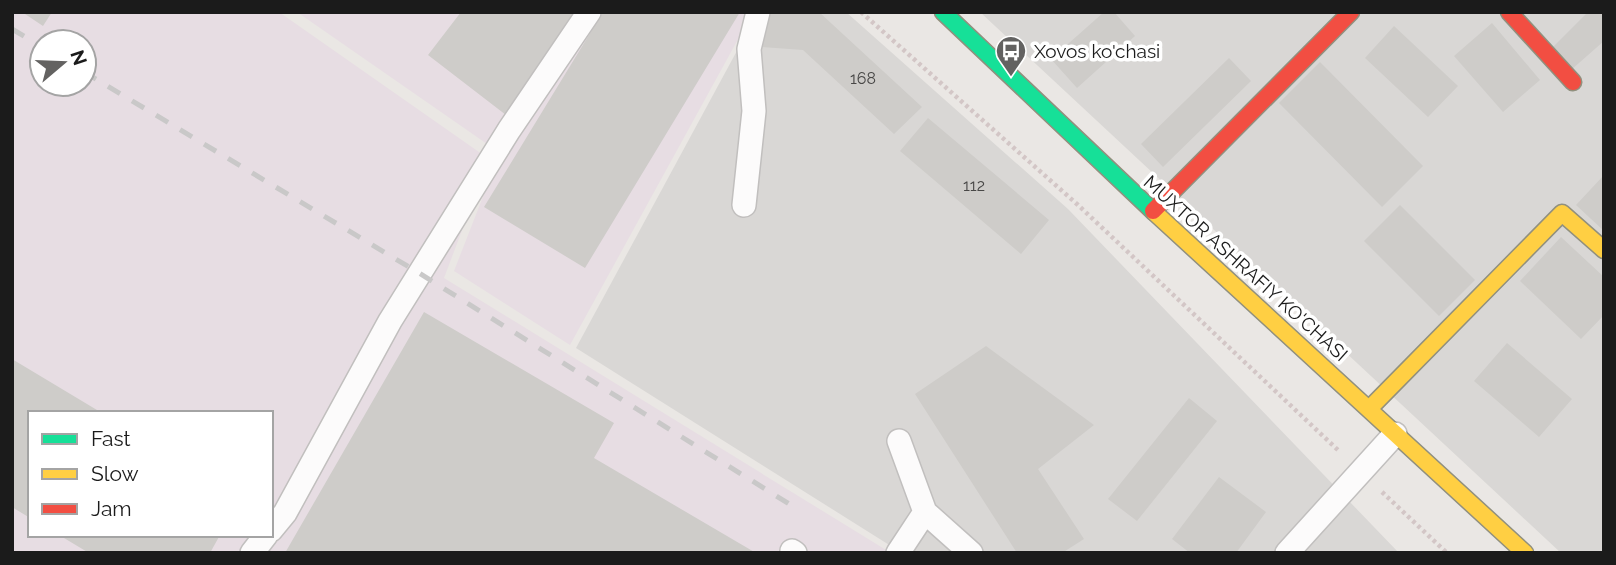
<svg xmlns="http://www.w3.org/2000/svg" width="1616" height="565" font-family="Raleway,sans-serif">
<rect width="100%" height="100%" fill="#eae7e4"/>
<path fill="#d9d7d5" d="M758,12H846L1068,209L1399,553H902L576,348Z
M980,12H1604V553H1561Z"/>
<path fill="#e7dde3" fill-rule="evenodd" d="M12,12H279L489,159L444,278L891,553H12ZM42,42H84V84H42ZM30,413H271V535H30Z
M297,12H753L570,345L454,271L500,153Z"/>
<path fill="#ceccc9" d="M22,12H52L43,26Z
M461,12H582L506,115L428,55Z
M603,12H740L585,268L484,207Z
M764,12H819L922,107L894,134L803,50L761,47Z
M1104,12H1114L1135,36L1077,88L1051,59Z
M1588,12H1604V41L1571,70L1551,49Z
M1492,23L1540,80L1503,112L1454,56Z
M1394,26L1458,86L1428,117L1365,58Z
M1229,58L1251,81L1163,167L1141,144Z
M1320,62L1423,166L1382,207L1279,103Z
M928,118L1049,220L1021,254L900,151Z
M1604,175V231L1576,205Z
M1400,205L1475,280L1439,316L1364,241Z
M1561,237L1604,277V315L1581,339L1520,281Z
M424,312L614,423L594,458L756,553H285Z
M1507,343L1572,399L1539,437L1474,381Z
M986,346L1094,425L1038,469L1084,539L1062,553H1017L915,394Z
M12,359L102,413H30V518L12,507Z
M1189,398L1217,421L1137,521L1108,499Z
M1219,477L1266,512L1236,553H1190L1172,539Z
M59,535H220L210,553H89Z"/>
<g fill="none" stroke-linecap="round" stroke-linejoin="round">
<g stroke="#c1bfbe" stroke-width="26">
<path id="lane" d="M744,205L754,111L749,49L758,12
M899,441L925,512L971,553
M271,530L285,513L390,321L509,130L589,12
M792,551L795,553
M252,553L266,535
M898,553L925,512
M1287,553L1395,434"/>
</g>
<g stroke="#91907e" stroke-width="19">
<path id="fast" d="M943,12L1154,212"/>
</g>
<g stroke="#91907e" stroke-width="19">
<path id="slow" d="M1154,212L1525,553
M1369,409L1562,213L1604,250"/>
</g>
<g stroke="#91907e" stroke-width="19">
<path id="jam" d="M1509,12L1573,82
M1153,211L1351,12"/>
</g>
<path stroke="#d3c6c6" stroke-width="4.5" stroke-dasharray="3.5 3.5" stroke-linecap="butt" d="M861,12L1078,205L1340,452
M1382,492L1447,553"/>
<use href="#lane" stroke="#fcfbfb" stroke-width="23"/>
<use href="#fast" stroke="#16e098" stroke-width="16"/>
<use href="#slow" stroke="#ffcf43" stroke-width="16"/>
<use href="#jam" stroke="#f24e42" stroke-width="16"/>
<path stroke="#c9c8c8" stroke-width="5" stroke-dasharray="14 14" stroke-linecap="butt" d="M12,29L42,47
M84,72L419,273L794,507"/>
</g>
<defs>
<g id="bus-pin" transform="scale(1.575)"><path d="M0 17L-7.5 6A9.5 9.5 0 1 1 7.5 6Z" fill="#636261" stroke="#fff"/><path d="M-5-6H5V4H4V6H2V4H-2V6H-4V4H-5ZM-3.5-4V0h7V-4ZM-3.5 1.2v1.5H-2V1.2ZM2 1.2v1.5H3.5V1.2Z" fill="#fff"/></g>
</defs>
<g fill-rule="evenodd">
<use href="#bus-pin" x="1011" y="51"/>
</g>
<g text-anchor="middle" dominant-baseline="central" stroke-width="7" stroke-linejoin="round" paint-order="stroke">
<g font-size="16" fill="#484746">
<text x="863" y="78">168</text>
<text x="974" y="185">112</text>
</g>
<g font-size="19" fill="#1b1b1b" stroke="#fff" text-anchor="start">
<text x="1034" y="51">Xovos ko'chasi</text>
</g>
<g font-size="19" fill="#1b1b1b" stroke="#fff">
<text transform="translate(1246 268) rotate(42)">MUXTOR ASHRAFIY KO'CHASI</text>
</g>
</g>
<rect width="1616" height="565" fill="none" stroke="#1b1b1b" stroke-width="28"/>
<rect x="28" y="411" width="245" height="126" fill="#ffffff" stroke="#a4a4a4" stroke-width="2"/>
<rect x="42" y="434" width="35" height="10" fill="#16e098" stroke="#a4a4a4" stroke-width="2"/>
<text x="91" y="446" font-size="21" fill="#1b1b1b">Fast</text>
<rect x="42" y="469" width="35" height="10" fill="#ffcf43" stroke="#a4a4a4" stroke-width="2"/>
<text x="91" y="481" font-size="21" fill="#1b1b1b">Slow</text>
<rect x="42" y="504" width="35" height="10" fill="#f24e42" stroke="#a4a4a4" stroke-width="2"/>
<text x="91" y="516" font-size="21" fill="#1b1b1b">Jam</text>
<g transform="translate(63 63) rotate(71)"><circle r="33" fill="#ffffff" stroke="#a4a4a4" stroke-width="2"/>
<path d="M0-5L12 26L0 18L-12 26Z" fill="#636261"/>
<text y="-10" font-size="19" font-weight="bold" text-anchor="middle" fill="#1b1b1b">N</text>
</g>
</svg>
